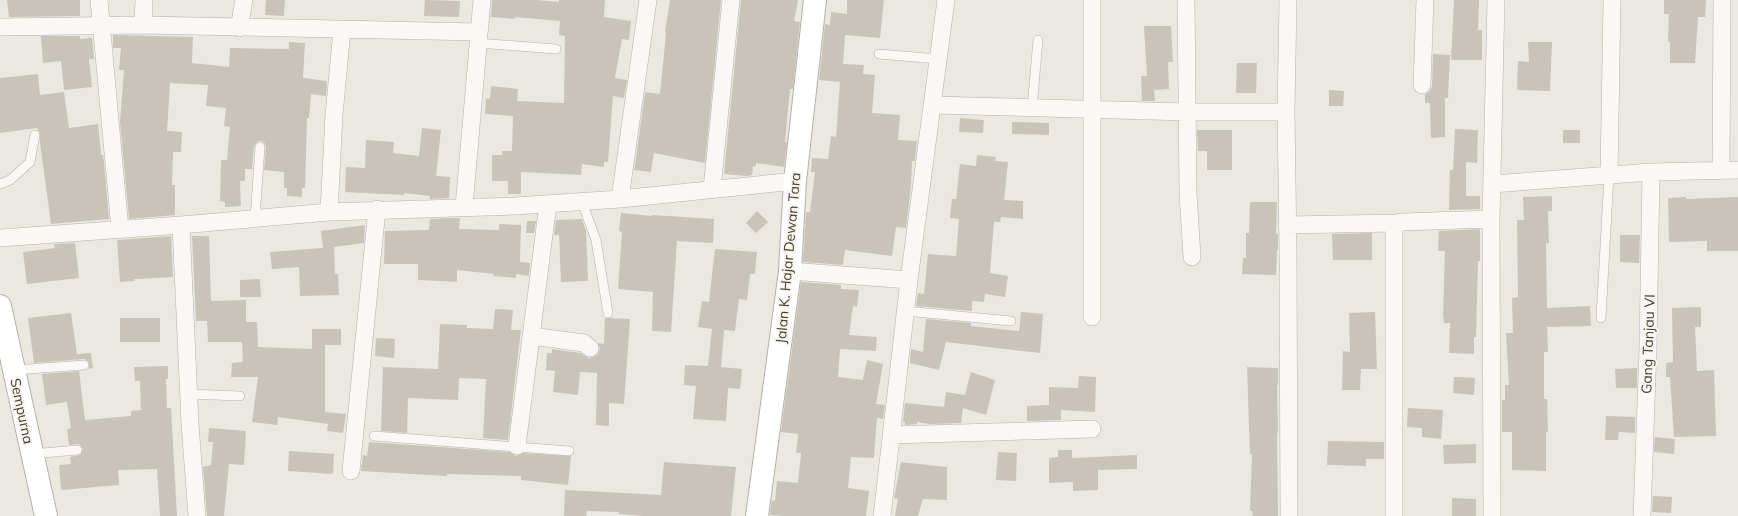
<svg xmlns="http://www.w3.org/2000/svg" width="1738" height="516" font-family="Mulish,sans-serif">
<rect width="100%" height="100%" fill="#ebe8e2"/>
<path fill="#c8c4b9" d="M7,0H80V16L9,17Z
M266,0H285L284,16L265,15Z
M425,0L460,1L459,17L424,16Z
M492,0H536L559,2V0H605L604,17L631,21L629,40L622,39L615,78L627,80L624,98L613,96L608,162H604V167L582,164L581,175L521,172V194H508V181H492V155H502V151H512L513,116L485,114L486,98L490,99L491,86L518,89L517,101L564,103L565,36L559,35L560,21L515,17V19L491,17Z
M670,0H721L705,163L654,153L651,172L634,170L635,166L645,92L660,94L666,33L665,32Z
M741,0H798L794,21L800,22L793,89H790L785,142H787L784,167L756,163V166H753L752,175L747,176L724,174Z
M847,0H884L880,38L845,35L843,64L864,65L863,74L875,75L872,113L900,115L898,140L917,141L915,161H912L911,187L906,228L896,227L892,256L845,250L843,265L803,262L806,212H810L815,172H811L812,158L828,159L831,136L836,137L840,82L819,80L825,24L830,25L831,12L847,14Z
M1454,0H1479L1478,30H1482V60H1451Z
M1664,0H1706L1705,17H1698L1695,63H1670V42H1668L1669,14H1664Z
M1144,26H1171L1173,62H1168L1169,89L1154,90L1155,101H1142L1141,76H1147Z
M113,35L193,37L192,63L229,67L230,48L289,49V42L305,43L303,78L327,81L326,96L311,94L309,118H307L305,188H302V197L287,196V188H284V172L264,170L266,147L264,142L260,141L257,142L254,146L252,169H245V181H240L241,206L225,207V202L220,201L221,160H227L230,127L224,126L226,108L206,106L208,85L170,83L167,131L182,132L181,152H173L172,185H175V215L129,219L120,122L124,70H119L121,48H113Z
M41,36H80V39L92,38L94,59H89L92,87L64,90L61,61L43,63Z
M1528,42H1552L1550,91L1517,90L1518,61L1529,62Z
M1433,54L1450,55L1448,98H1445V137L1431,138L1430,103H1425V94L1430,91L1432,86Z
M1237,63H1257L1256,93H1236Z
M38,74L40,95L64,92L69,128L98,124L101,155H103L104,163L109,219L51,224L40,143V133L37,128L0,133V78Z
M1329,90L1344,91L1343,106H1329Z
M960,118L984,120L983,133L959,132Z
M1012,122L1049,123V135L1012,134Z
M422,128L441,130L436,176L450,177L449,198L430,199V196L404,193V195L345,192L346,167L365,168L366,140L394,142L393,153L419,156Z
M1455,129L1478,130L1477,163L1466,162V196H1480V209L1449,210L1450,170H1453Z
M1197,130H1232V170H1207V151H1198Z
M1563,130H1580V143H1563Z
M977,155L996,157L995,161L1008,162L1004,200L1023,201V219L1001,217L1000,222H994L990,273L1008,276L1005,297L985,294L984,302L972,301V311L916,306L918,293L924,294L928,254L956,256L959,219L950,218L952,199H956L960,164L976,166Z
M1552,196V211H1548L1549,243H1546L1547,308L1590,306L1591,326L1547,327L1548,352H1544V399H1547L1548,432H1546V471L1512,470V432H1502V400H1505V385H1509L1506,333H1513L1512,298L1518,297L1517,220H1524L1523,197Z
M1686,197V199L1738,197V251H1707V241L1669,242L1668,198Z
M1250,202H1277L1276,234H1278V250H1277L1276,275L1242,274L1243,258H1246V233H1249Z
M757,211L768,222L756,233L746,223Z
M621,213L652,216V215L714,219L713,243L677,241L671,332L652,331L653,292L618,289L622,232L619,231Z
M452,218H460L459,229L499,230V224L521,225L520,262L530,263L529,276L516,274V278L493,276L494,274L457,270V282L418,280V264H384L385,231L429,230L430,219Z
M582,219L586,231L588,281L561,282L559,235H554L556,220Z
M527,221H536L534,233H526Z
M365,225L364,243L334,247L335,274H338L339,295L300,296L299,267L272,269L270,252L323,248L321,231Z
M1480,229V261H1478L1476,337H1474V354L1449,353L1450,323H1444L1443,315L1445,251H1438L1439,231Z
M1372,233V260H1333L1332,234Z
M1620,235H1640L1639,263L1620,262Z
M171,236L173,277L134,279L135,281L120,282L117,240Z
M192,236H209L211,301L246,300V322H257L258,347L312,349V329H341V345H325V412L346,414L343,433L327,431L328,424L278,417L277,425L252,422L258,377H231L232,363L243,362L242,342H208L207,321H196Z
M75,243L79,278L27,284L23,252L55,248L54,244Z
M715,249L757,252L755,274H750L747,300L739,299L735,331L724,330L721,367L742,369L740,389L728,388L726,421L693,419L696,386L684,385L685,365L708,366L712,329L698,327L702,301L709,302Z
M260,279L261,297H240V280Z
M801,282L841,285V289L859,290L857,307L853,306L849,335L877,337L876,351L840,349L838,377L863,380L867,360L883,364L876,404L885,405L883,419L877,418L874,458L851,457L848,488L869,491L866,516H784L770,515L772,500L775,501L777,481L798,483L801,453H796L798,434L781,432Z
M1701,307V327H1695L1697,371L1714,370L1716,436L1674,437L1670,377H1666V363L1673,362L1672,308Z
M495,309L513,310L511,330H521L508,440L483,438L486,379L459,378L458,400L408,398L407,433L381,431L383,367L438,369L440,324L467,325V328L493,329Z
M1021,312L1043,314L1040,353L946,342L939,370L910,363L911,349L923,352L926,319L971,323V326L1019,331Z
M1375,312L1377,369H1361L1360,390H1342L1343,351L1350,352L1349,313Z
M71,313L77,354L91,353L93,368L89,369V362L84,359L34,363L28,318Z
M120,318H160V342H120Z
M605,318L630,319L624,404L609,403V426L596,425L597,373L580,372L578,395L553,392L555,371L546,370L547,353H552V349L580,353L589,358L597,355L600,349L598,343L604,344Z
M376,338L395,339L394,358L375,356Z
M168,366V379H166L167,408H171L177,516H160L157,469L118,470L119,485L61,490L59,465L71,464L70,457L80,455L83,449L79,444L69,445L67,429L71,428L67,402L46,405L42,374L79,371L85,420L131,416V411L141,410L140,381H135L134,367Z
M1247,367L1278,368V385H1277L1278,433H1277L1278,516H1253L1252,511H1250L1252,454H1250Z
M1637,368V388H1616L1615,369Z
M971,372L995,380L986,415L963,408L961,423L930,424L917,422V424L905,425V422H903L905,403L944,407L946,392L965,395Z
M1079,376L1096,377L1095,412L1061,410V420L1027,421V406L1049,405V387L1078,388Z
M1454,377L1475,378L1474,395L1453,393Z
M1408,408L1443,410L1441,439L1422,437V428L1407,427Z
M1606,416L1635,417V433L1619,432L1618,440H1605Z
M209,428L246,431L244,465L229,464L224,516H207L203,467L211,465L213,442H208Z
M1655,437L1675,439L1674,454L1654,452Z
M1328,441L1384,442V459H1366V466L1327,465Z
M369,442L510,452L516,456L523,453L571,456L568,485L521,480V476L447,474V476L361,471L363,455L367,456Z
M1476,444V463L1444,464L1443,445Z
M1058,450H1072V458L1137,455V469L1098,470V490L1073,491V482L1049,483V458L1058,457Z
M289,451L334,454L333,474L288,471Z
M998,452L1017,453L1016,481L996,480Z
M664,462L736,467L731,516H644L619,514V512L587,511L586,516H564L565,490L661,495Z
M901,462L947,467V500L923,499L918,516H895L898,499L894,498Z
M1653,496L1672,497L1671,513L1652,512Z
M1452,498L1476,499V516H1452Z"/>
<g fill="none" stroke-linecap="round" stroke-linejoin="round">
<g stroke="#b5b1a7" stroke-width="10">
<path id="lane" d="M477,43L556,49
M879,54L939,59
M1032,108L1038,40
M0,184L10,180L30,162L35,135
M582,202L596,240L608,313
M255,218L260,147
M905,311L1011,321
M1601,318L1609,175
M14,370L84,365
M189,394L240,396
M374,436L569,451
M32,454L77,450"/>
</g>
<g stroke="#b5b1a7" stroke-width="18">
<path id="street" d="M99,0L120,229
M1186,0L1188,193L1192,257
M143,25L144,0
M0,27L143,25L478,32
M239,28L244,0
M1422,85L1425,0
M933,105L1187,112H1286L1288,0
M1286,112L1288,252L1289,516
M1721,171L1722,0
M1609,175L1612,0
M1492,184L1651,172L1738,170
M712,189L731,0
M620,199L648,0
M464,207L482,0
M329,212L334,115L342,30
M181,225L190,424L197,516
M1287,225L1396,223
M0,238L181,225L329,212L515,206L620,199L795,181
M790,271L909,280
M1092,317V0
M531,336L584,343L590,348
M891,435L1092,429
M517,446L548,204
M351,471L377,209
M882,516L909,280L946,0
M1394,516V226L1396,223L1403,222L1491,219
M1492,516L1491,219L1496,0
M1642,516L1648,348L1651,172"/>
</g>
<g stroke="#b5b1a7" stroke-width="24">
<path id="secondary" d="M0,306L46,516
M757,516L790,271L795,181L815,0"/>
</g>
<use href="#lane" stroke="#f9f8f5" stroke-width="9"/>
<use href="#street" stroke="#f9f8f5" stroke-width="17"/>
<use href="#secondary" stroke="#fff" stroke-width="22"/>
</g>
<g text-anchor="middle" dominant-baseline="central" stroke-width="4" stroke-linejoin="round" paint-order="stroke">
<g font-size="14" fill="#433d29" stroke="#f8f6f2">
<text transform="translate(788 258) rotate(-85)">Jalan K. Hajar Dewan Tara</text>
<text transform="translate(1648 344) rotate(-88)">Gang Tanjau VI</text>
<text transform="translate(22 411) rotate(78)">Sempurna</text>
</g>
</g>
</svg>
